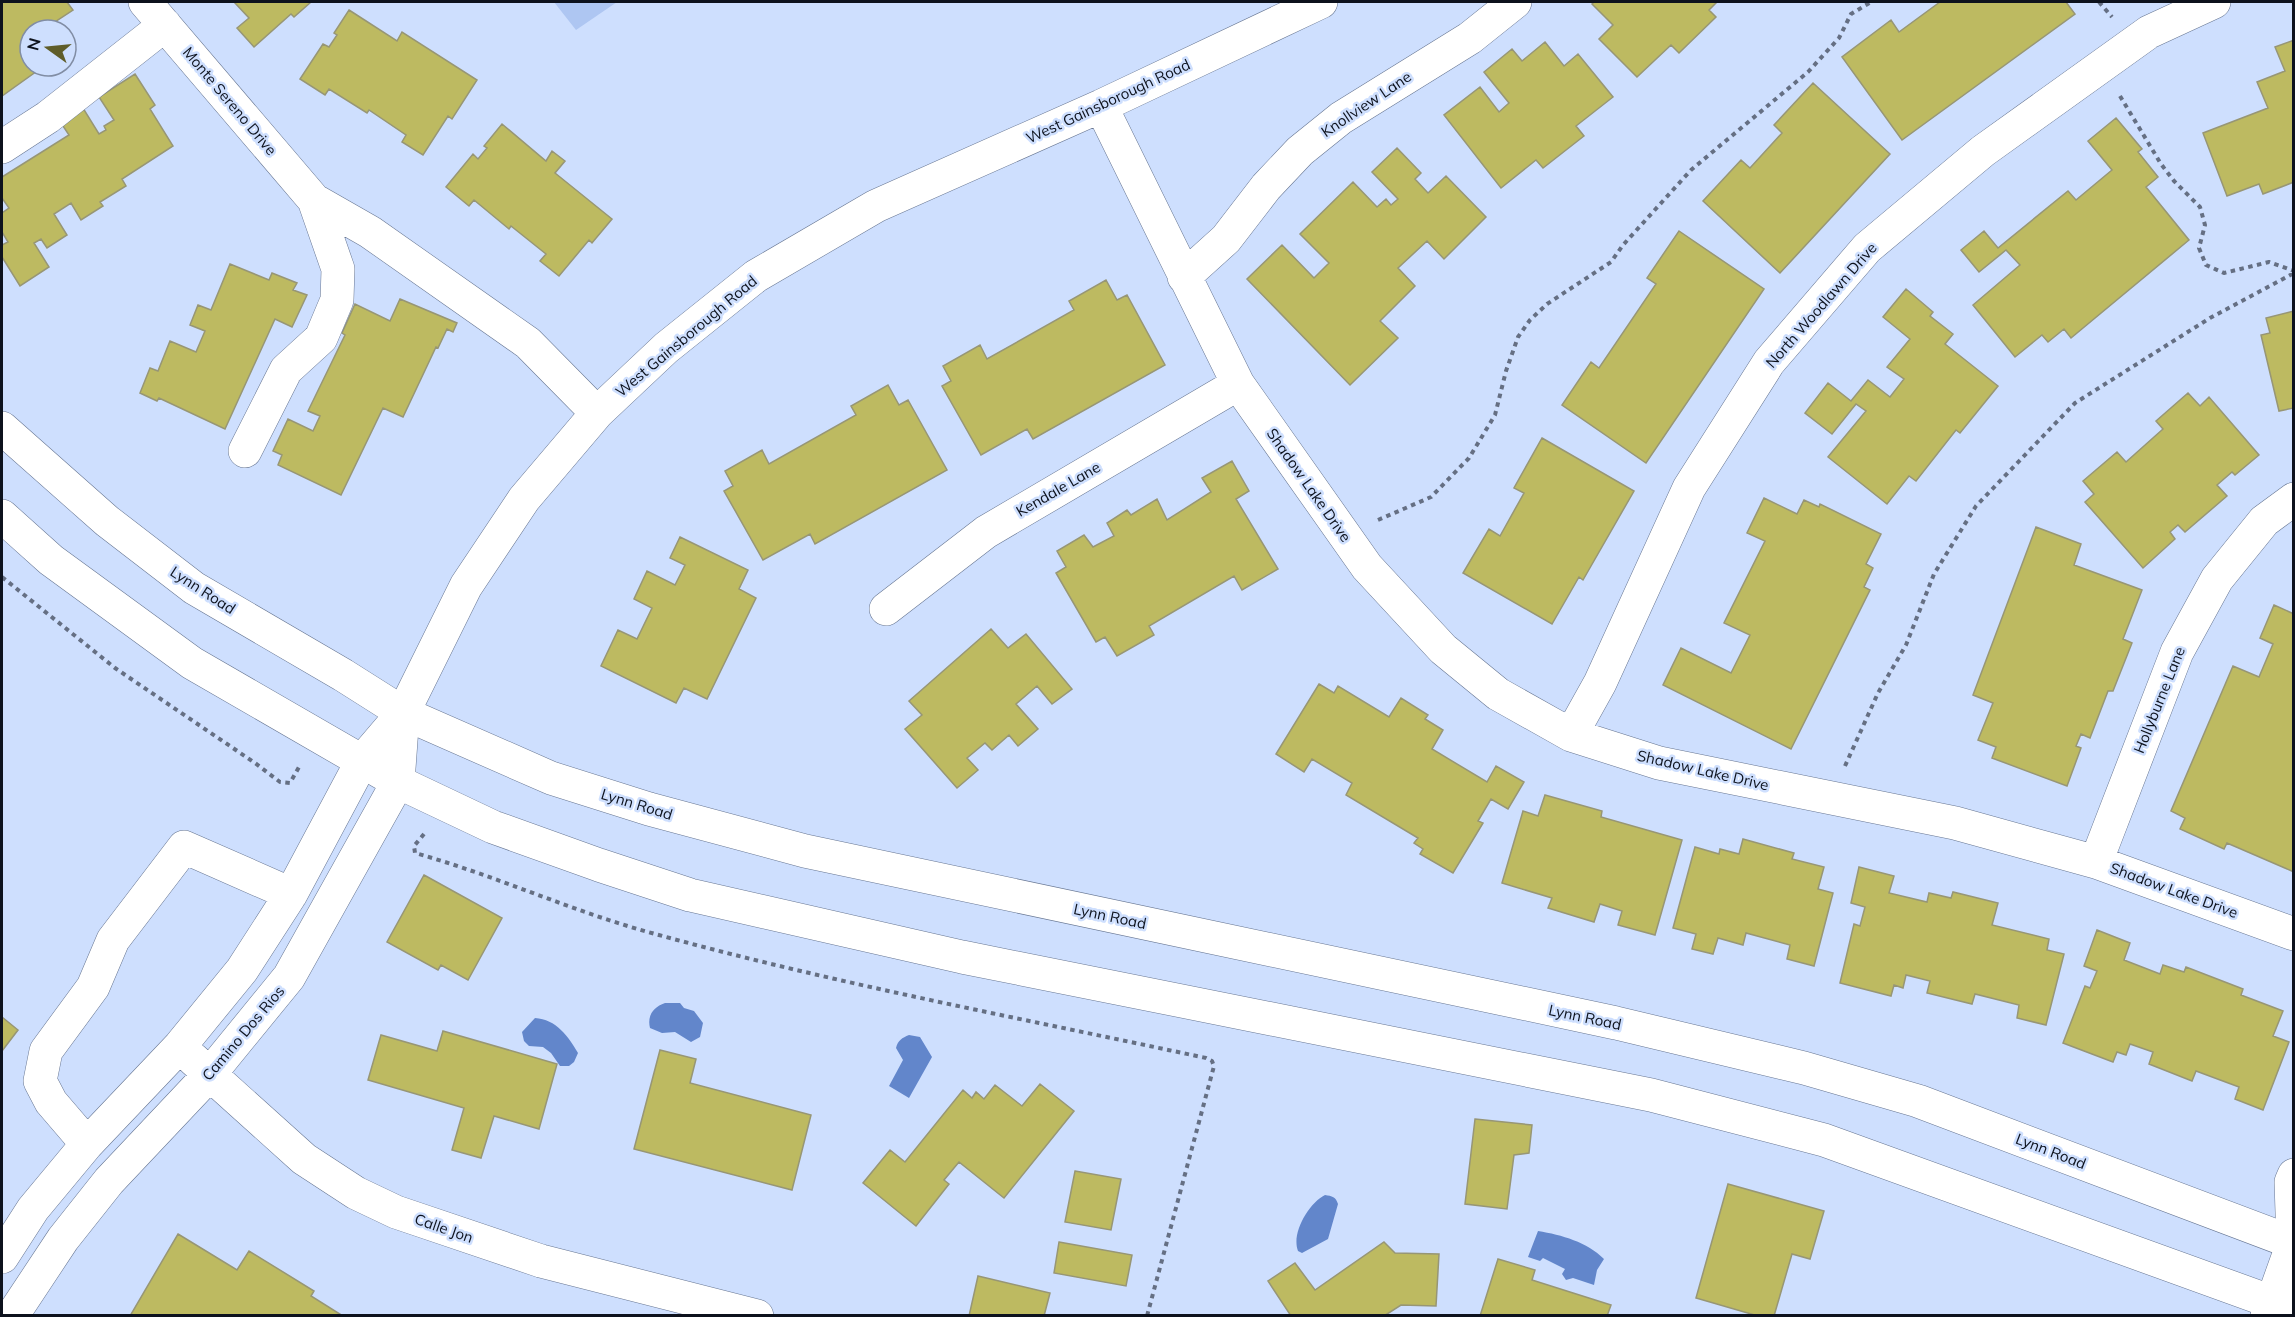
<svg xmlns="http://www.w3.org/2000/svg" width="2295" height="1317" font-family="Mulish,sans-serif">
<rect width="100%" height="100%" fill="#cedffe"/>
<path fill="#aec6f2" d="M554,2H617L576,30Z"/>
<path fill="#6286cb" d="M665,1003H680L684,1008L694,1011L703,1023L700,1037L691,1042L675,1032L662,1033L650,1028C647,1016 653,1007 665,1003Z
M535,1018C556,1019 569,1037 578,1053L574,1062L569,1066H560L551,1053L543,1047L529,1046L524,1041L522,1032Z
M909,1035L920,1037L932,1057L909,1098L889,1086L903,1060L896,1048C898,1040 902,1038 909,1035Z
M1325,1195C1332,1196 1336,1197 1338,1204L1328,1239L1302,1253L1298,1251C1291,1233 1309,1203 1325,1195Z
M1538,1231C1562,1235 1587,1242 1604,1259L1597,1270L1594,1285L1573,1278L1566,1280L1562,1274L1565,1269L1543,1258L1540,1261L1528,1257Z"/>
<path fill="#bdba61" stroke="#979675" stroke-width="1.5" d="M2,2H67L73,10L55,22L61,30H30V66H44L2,96Z
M234,2H311L294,17L291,14L254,47L237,28L249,18Z
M1594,2H1717L1709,10L1716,17L1679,53L1671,45L1637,77L1599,39L1613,25L1592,4Z
M1940,2H2066L2075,14L1902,140L1842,57L1891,20L1899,32Z
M349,10L397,41L402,32L477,80L452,119L448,116L423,155L402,142L406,135L369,110L367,113L329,89L325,95L300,79L323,44L329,47L337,35L334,33Z
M66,38L72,47L66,51Z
M2294,40V182L2263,194L2259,184L2227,196L2203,133L2268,108L2257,82L2285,71L2275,47Z
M1545,42L1564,66L1578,54L1613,97L1576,126L1584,136L1543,168L1536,160L1501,188L1444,115L1480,87L1499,112L1509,103L1484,72L1512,49L1522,61Z
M135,74L155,105L150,109L173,146L122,179L126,186L100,202L103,206L81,220L71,203L54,214L67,235L47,248L41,239L34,243L49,267L20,286L2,257V245L8,242L2,232V213L9,208L2,198V177L69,135L61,123L83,108L99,134L106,130L104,126L114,120L99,97Z
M1813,83L1890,154L1780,273L1703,201L1741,160L1750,168L1782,133L1774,125Z
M2116,118L2142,149L2138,152L2158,177L2146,187L2189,240L2071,338L2064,329L2048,342L2042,335L2015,357L1973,305L2020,265L2006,250L1979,272L1961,250L1984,231L1998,248L2068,191L2076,200L2112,170L2088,141Z
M502,124L546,161L552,151L565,161L555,173L612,219L592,243L589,240L559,276L540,261L546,254L511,226L509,229L474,200L469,206L446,187L473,154L478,159L487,148L484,146Z
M1397,148L1421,173L1415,179L1428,193L1446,176L1486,217L1444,259L1427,241L1398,268L1415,286L1380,321L1398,338L1350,385L1247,279L1282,245L1314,278L1329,263L1300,234L1353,182L1377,207L1386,199L1391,205L1398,199L1372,172Z
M1679,231L1764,289L1646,463L1562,405L1591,362L1599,368L1656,284L1647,278Z
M230,264L269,280L272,273L297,283L293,290L307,295L292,327L275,319L225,429L159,398L157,401L140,393L150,368L158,371L170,341L196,352L205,331L190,325L198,305L211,310Z
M1106,280L1117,300L1127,295L1165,365L1033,439L1027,429L981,455L942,386L951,381L943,366L980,345L987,359L1074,310L1069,301Z
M1906,289L1933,312L1930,316L1953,334L1945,344L1998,386L1960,433L1956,430L1916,481L1909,476L1887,504L1828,457L1866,411L1856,404L1832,434L1805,413L1828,383L1851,401L1868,380L1890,397L1904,379L1887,367L1910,339L1883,317Z
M400,299L457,323L453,332L447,329L438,348L436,347L403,417L383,408L341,495L278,465L282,455L273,451L288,419L313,431L320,416L308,411L345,335L342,333L355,304L390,321Z
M2294,311V408L2279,411L2261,335L2270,333L2266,318Z
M888,385L899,405L908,400L947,470L815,544L810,534L763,560L724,491L733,486L725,471L762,450L769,464L856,415L851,406Z
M2188,393L2200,406L2209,397L2259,455L2235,475L2232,472L2217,485L2227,496L2185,532L2178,525L2170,532L2175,539L2143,568L2085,502L2094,494L2083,481L2117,452L2126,462L2163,429L2156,421Z
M1542,438L1634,491L1583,580L1579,577L1552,624L1463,573L1489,529L1500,536L1524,493L1514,488Z
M1232,461L1249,491L1236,499L1278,569L1242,590L1234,576L1149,626L1154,635L1117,656L1105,637L1096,642L1056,573L1066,567L1057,551L1084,535L1093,547L1114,536L1107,523L1127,510L1131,515L1157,499L1167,520L1211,492L1202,478Z
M1764,498L1797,514L1804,500L1819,507L1820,504L1881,534L1866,564L1873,568L1864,587L1870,590L1791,749L1663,685L1681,648L1731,673L1750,635L1724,623L1765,541L1747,533Z
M2036,527L2081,544L2074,565L2142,590L2123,639L2132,643L2113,691H2108L2090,738L2081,734L2076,746L2081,748L2067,786L1992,758L1996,747L1978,740L1993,703L1973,695Z
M680,537L748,570L739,589L756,598L707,699L684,688L676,703L601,666L618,630L637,639L652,608L634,599L647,571L675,585L685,565L670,558Z
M2274,605L2294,614V872L2227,843L2224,849L2180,829L2185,818L2171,811L2233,666L2259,677L2273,644L2260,638Z
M991,629L1008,648L1026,634L1072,689L1052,704L1037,686L1016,704L1038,729L1018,746L1009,735L992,750L985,743L967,758L978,770L957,788L905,729L922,715L909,701Z
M1319,684L1334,693L1338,686L1389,717L1401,698L1428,715L1425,719L1443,730L1432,749L1487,782L1496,766L1524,782L1508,809L1491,799L1478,821L1483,823L1453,873L1420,854L1423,849L1414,843L1418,838L1346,795L1352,783L1312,759L1304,772L1276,754Z
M1545,795L1602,811L1601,817L1682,840L1655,935L1618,925L1622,911L1600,904L1594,922L1548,908L1552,898L1502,883L1523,811L1538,816Z
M1743,839L1794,853L1792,859L1824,867L1818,889L1833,893L1814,966L1787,959L1790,945L1746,933L1743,945L1718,938L1713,954L1692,949L1696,934L1673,928L1695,847L1719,854L1720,849L1739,854Z
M1859,867L1894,876L1889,893L1927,902L1929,893L1951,898L1953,892L1998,903L1992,925L2049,939L2047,950L2064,954L2046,1025L2017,1018L2019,1005L1975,994L1972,1004L1927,993L1930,981L1906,975L1903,988L1894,985L1891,996L1840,983L1854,924L1860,926L1865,907L1851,903Z
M424,875L502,918L468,980L441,965L438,970L387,942Z
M2097,930L2130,943L2124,960L2160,974L2163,965L2184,972L2186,967L2243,989L2241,995L2283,1011L2273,1036L2289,1042L2263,1110L2235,1099L2239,1087L2196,1071L2192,1081L2149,1064L2153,1052L2130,1044L2126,1055L2117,1052L2113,1062L2063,1043L2085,986L2090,988L2097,971L2084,966Z
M2,1017L18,1030L2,1051Z
M443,1031L557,1064L539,1129L494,1116L481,1158L452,1150L464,1108L368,1080L381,1035L437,1051Z
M660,1050L696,1059L690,1083L811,1115L792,1190L634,1149Z
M1040,1084L1074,1111L1004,1198L959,1162L944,1180L949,1184L916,1226L863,1183L890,1150L905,1162L963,1090L972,1098L976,1092L984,1099L995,1085L1022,1106Z
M1475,1119L1532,1125L1529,1153L1514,1155L1507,1209L1465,1204Z
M1075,1171L1121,1179L1111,1230L1065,1222Z
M1728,1184L1824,1211L1810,1259L1792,1254L1774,1316H1758L1696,1298Z
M178,1234L237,1270L249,1251L314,1291L311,1296L343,1316H130Z
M1059,1242L1132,1255L1126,1286L1054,1273Z
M1384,1242L1395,1253L1439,1254L1436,1306L1401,1305L1384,1316H1291L1268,1281L1295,1263L1315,1290Z
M1498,1259L1535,1270L1532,1280L1611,1305L1607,1316H1480Z
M978,1276L1050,1293L1044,1316H969Z"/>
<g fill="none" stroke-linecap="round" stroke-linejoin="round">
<g stroke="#677692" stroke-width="34">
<path id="minor" d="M145,2L314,200L370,232L528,343L597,413
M1101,106L1238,384L1367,567L1443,649L1498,694L1571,735L1659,763L1955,823L2096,862L2294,934
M2,147L48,117L165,25
M1184,277L1226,239L1266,187L1300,151L1341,118L1470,38L1515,2
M245,451L286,370L321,338L337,300L338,269L314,200
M886,609L986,532L1238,384
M1571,735L1600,683L1689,488L1769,362L1867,248L1983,151L2149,32L2214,2
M2096,862L2177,652L2217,579L2264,521L2294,499
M193,1059L304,1159L356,1193L396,1212L541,1261L757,1316
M87,1144L51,1102L40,1081L46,1051L93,987L113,940L184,847L291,894
M2,1257L33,1209L87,1144L180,1046L242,970L291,894L362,761L403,713L466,586L524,499L597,413L666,348L756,276L876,206L1101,106L1321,2
M12,1316L63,1239L109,1181L209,1075L289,977L398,782L403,713
M2267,1316L2293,1243L2291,1182L2294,1175"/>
</g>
<g stroke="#677692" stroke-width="34">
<path id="major" d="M2,428L107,521L194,588L343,675L403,713L551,778L649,809L805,851L1616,1023L1804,1068L1918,1101L2294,1243
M2,516L51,560L192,663L398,782L493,827L599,865L690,895L962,957L1651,1095L1824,1140L2294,1310"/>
</g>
<path stroke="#656f83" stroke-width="4" stroke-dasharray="4.5 4.5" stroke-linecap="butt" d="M2099,2L2112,17
M2120,96L2161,164L2174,181L2200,207L2205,225L2199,248L2206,265L2224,273L2269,262L2294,271
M1378,520L1431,497L1469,458L1495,415L1506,371L1518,337L1530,320L1547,304L1611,262L1623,245L1691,170L1808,72L1839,38L1851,14L1871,2
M2,577L115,668L255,763L280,782L290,783L299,767
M1845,766L1878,693L1906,645L1934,574L1976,506L2075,403L2210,318L2294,273
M424,834L414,846L415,853C494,875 569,910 648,932C831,983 1020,1018 1206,1058L1212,1061L1214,1066L1147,1316"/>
<use href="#minor" stroke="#fff" stroke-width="33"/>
<use href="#major" stroke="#fff" stroke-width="33"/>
</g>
<g text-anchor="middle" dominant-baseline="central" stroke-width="5" stroke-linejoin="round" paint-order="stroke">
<g font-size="15" fill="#0d121d" stroke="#cedffe">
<text transform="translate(230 101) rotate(50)">Monte Sereno Drive</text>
<text transform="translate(1108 101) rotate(-25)">West Gainsborough Road</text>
<text transform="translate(1366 104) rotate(-34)">Knollview Lane</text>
<text transform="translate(1821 305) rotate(-49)">North Woodlawn Drive</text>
<text transform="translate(686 336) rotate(-40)">West Gainsborough Road</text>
<text transform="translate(1309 485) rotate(55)">Shadow Lake Drive</text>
<text transform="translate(1058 489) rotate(-30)">Kendale Lane</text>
<text transform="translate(203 590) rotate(33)">Lynn Road</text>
<text transform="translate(2159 700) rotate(-68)">Hollyburne Lane</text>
<text transform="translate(1703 770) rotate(13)">Shadow Lake Drive</text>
<text transform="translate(637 804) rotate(17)">Lynn Road</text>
<text transform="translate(2174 890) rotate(20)">Shadow Lake Drive</text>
<text transform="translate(1110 916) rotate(12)">Lynn Road</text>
<text transform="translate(1585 1017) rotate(12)">Lynn Road</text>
<text transform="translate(243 1033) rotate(-50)">Camino Dos Rios</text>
<text transform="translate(2051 1151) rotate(21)">Lynn Road</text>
<text transform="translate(444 1228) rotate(19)">Calle Jon</text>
</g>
</g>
<rect width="2295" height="1317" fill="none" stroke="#0d121d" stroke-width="6"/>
<g transform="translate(48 48) rotate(285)"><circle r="28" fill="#cedffe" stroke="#818da4" stroke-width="1.5"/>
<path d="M0-4.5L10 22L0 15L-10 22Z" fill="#5f5d29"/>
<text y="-9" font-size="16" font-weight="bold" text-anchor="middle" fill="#0d121d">N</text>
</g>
</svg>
